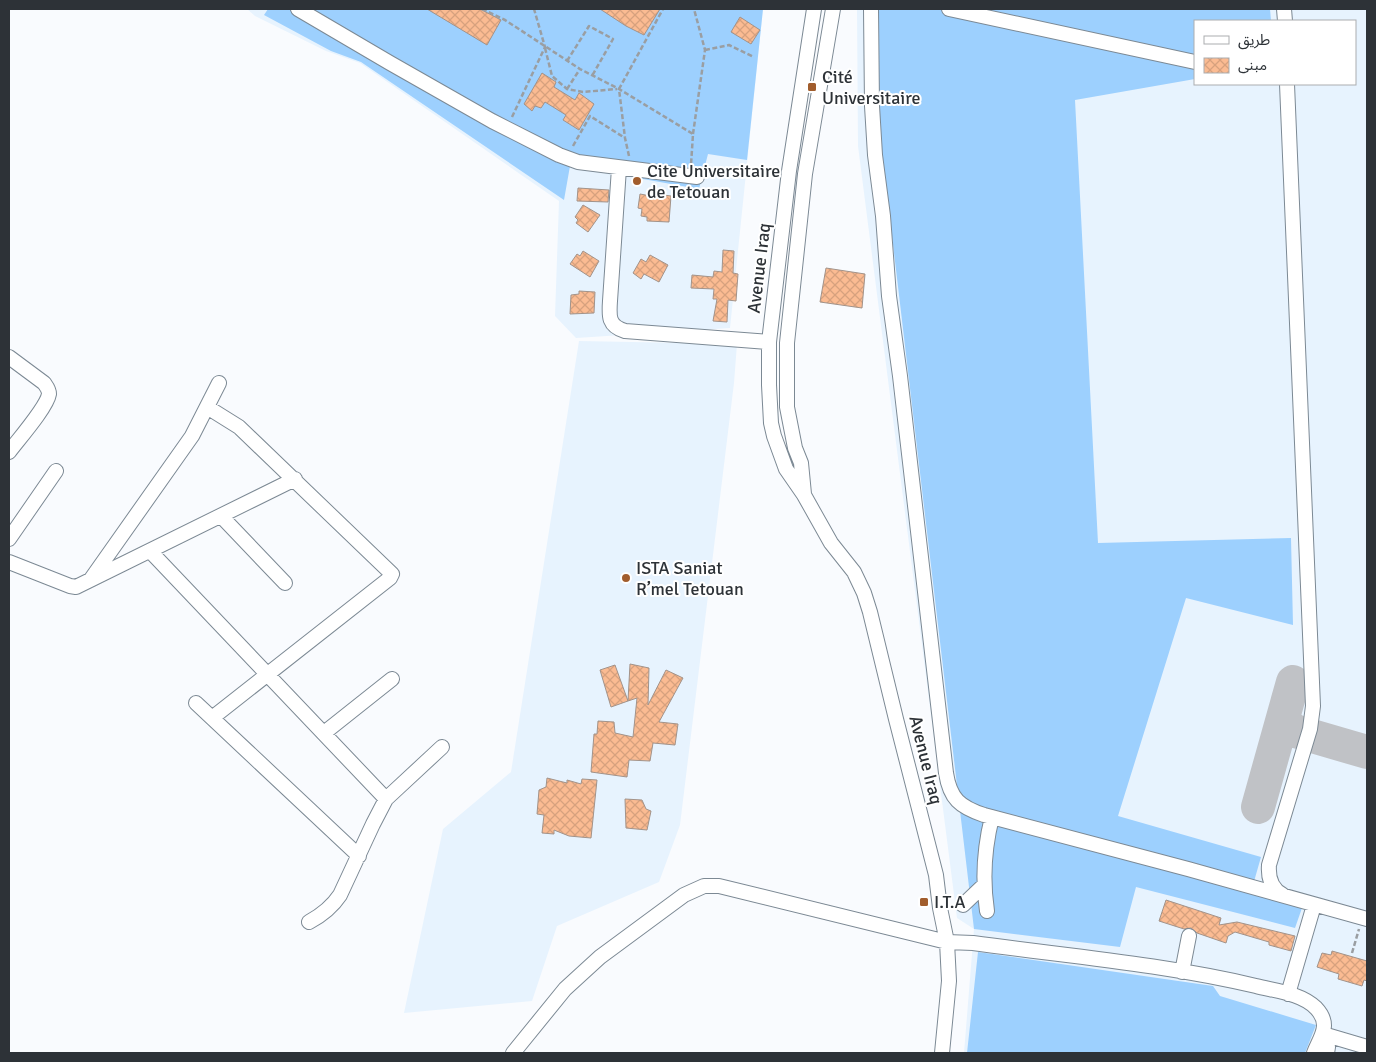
<svg xmlns="http://www.w3.org/2000/svg" width="1376" height="1062" font-family="Signika,'Noto Sans Arabic',sans-serif">
<defs>
<pattern id="building-cross-hatch" width="8" height="8" patternUnits="userSpaceOnUse" patternTransform="scale(1.25)"><rect width="8" height="8" fill="#fbbb92"/><path d="M0 0l8 8M0 8l8-8" fill="none" stroke="#d7a17e"/></pattern>
</defs>
<rect width="100%" height="100%" fill="#f9fbfe"/>
<path fill="#e7f3fe" fill-rule="evenodd" d="M247,9H763L730,328L576,338L555,316L559,201L360,63L326,51L255,16Z
M857,9H1367V1053H964L974,929L957,918L858,146ZM1195,21H1355V84H1195Z
M579,341L737,344L734,383L680,825L659,882L557,926L532,1001L404,1013L443,829L511,772Z"/>
<path fill="#9dd0fe" d="M268,9H763L747,160L708,154L699,189L570,166L564,200L361,62L331,51L264,15Z
M877,9H1270L1271,21H1195V79L1075,100L1098,543L1291,538L1293,625L1186,598L1118,816L1261,857L1251,892L1302,908L1295,928L1136,887L1120,947L974,929L879,126Z
M978,952L1213,986L1220,996L1316,1025L1305,1053H967Z"/>
<g fill="none" stroke-linecap="round" stroke-linejoin="round">
<path stroke="#c0c2c6" stroke-width="34" d="M1283,718L1287,725L1295,731L1367,752
M1258,807L1293,682"/>
</g>
<path fill="url(#building-cross-hatch)" stroke="#a2938a" d="M427,9H480L501,20L487,45Z
M600,9H660L644,35L626,26Z
M740,17L760,30L751,44L731,32Z
M542,73L556,82L554,87L575,100L579,93L594,104L579,130L563,120L566,115L545,102L541,108L535,106L532,111L524,104Z
M578,188L609,190L608,202L577,201Z
M650,193L671,196L669,222L647,221V217L641,216L642,209L638,208L640,194L651,196Z
M583,205L600,215L588,232L576,223L578,220L575,217Z
M723,250L734,251L733,273L738,274L736,301L728,300L727,322L713,321L717,299H713L714,289L691,288L692,275L713,277L714,271L722,272Z
M583,251L599,261L590,277L570,264L577,254L580,256Z
M650,255L668,265L659,282L644,274L641,279L633,273L641,259L646,262Z
M826,268L865,274L862,308L820,302Z
M579,291L595,292L594,313L570,314L571,295L579,294Z
M630,664L649,668L648,705L666,670L683,678L659,722L678,724L675,745L653,743L650,761L629,760L627,777L591,772L594,734H597L598,721L614,722L615,733L633,737L637,698L628,701Z
M615,665L628,701L611,707L600,670Z
M547,778L567,783V780L581,784L582,779L597,780L591,838L569,836L554,830V834L542,833L544,815L537,814L539,790L546,787Z
M625,799L642,800L646,809L651,811L647,830L626,828Z
M1166,900L1221,918L1219,925L1237,922L1295,936L1291,951L1269,945V942L1235,932L1228,936L1226,943L1197,933L1191,928L1184,929L1159,921Z
M1332,951L1367,961V981L1364,980L1362,986L1338,979L1339,974L1317,967L1322,953L1331,955Z"/>
<g fill="none" stroke-linecap="round" stroke-linejoin="round">
<g stroke="#7c8994" stroke-width="16">
<path id="minor" d="M298,9L390,63L492,121L559,155L578,162L697,177
M814,9L789,171L769,342V385L771,423L774,436L786,469L804,495L831,543L854,572L864,593L870,612L896,719L936,875L940,908L947,942L949,981L942,1053
M871,9L872,106L875,155L883,216L889,296L900,376L946,773C950,799 960,807 984,815L1188,869L1367,919
M949,9L1195,62
M1284,9L1285,21
M619,168L610,301C609,316 608,326 625,331L769,342
M9,357L44,383C46,386 49,389 49,394C47,407 18,440 9,452
M207,407L239,427L392,574L390,578L212,718
M804,494L801,463L795,448L787,407V343L805,174L833,9
M221,516L285,583
M9,539L56,471
M150,551L386,799
M9,562L70,586L76,587L295,479
M91,579L192,436L219,383
M196,703L359,856
M324,733L392,679
M1283,895C1271,889 1268,878 1269,865L1310,729L1313,706L1287,84
M963,905L984,885
M987,911C982,878 984,849 992,817
M309,922C322,915 332,907 340,895L373,824L386,799L442,747
M1182,972L1189,936
M1288,994L1314,905
M1323,1034L1367,1047
M1323,1034L1328,1047L1327,1053
M513,1053L565,989L600,957L684,895L704,886H719L947,942L973,943C1067,956 1163,964 1256,986C1275,991 1301,993 1316,1008C1332,1025 1320,1037 1314,1053"/>
</g>
<path stroke="#9a9ea2" stroke-width="2.5" stroke-dasharray="5 2.5" stroke-linecap="butt" d="M482,9L505,20L580,69L619,89L693,134L691,165
M545,48L552,76L567,89L583,92L617,89
M705,50L729,45L754,57
M567,61L589,26L613,39L592,76
M567,89L580,69
M512,117L545,47L534,9
M693,134L705,50L694,9
M573,146L590,116L625,138
M629,156L625,138L619,89L663,9
M1352,953L1359,929"/>
<use href="#minor" stroke="#fff" stroke-width="14"/>
</g>
<g fill="#a15d2d" stroke="#fff" stroke-width="2">
<rect x="807" y="82" width="10" height="10" rx="2.5"/>
<circle cx="637" cy="181" r="5"/>
<circle cx="626" cy="578" r="5"/>
<rect x="919" y="897" width="10" height="10" rx="2.5"/>
</g>
<g text-anchor="middle" dominant-baseline="central" stroke-width="4" stroke-linejoin="round" paint-order="stroke">
<g font-size="18" fill="#2d3237" stroke="#fff" text-anchor="start">
<text x="822" y="77">Cité<tspan x="822" dy="21">Universitaire</tspan></text>
<text x="647" y="171">Cite Universitaire<tspan x="647" dy="21">de Tetouan</tspan></text>
<text x="636" y="568">ISTA Saniat<tspan x="636" dy="21">R’mel Tetouan</tspan></text>
<text x="934" y="902">I.T.A</text>
</g>
<g font-size="18" fill="#2d3237" stroke="#fff">
<text transform="translate(759 268) rotate(-83)">Avenue Iraq</text>
<text transform="translate(926 760) rotate(76)">Avenue Iraq</text>
</g>
</g>
<rect width="1376" height="1062" fill="none" stroke="#2d3237" stroke-width="20"/>
<rect x="1194" y="20" width="162" height="65" fill="#ffffff" stroke="#abadaf"/>
<rect x="1204" y="36" width="25" height="8" fill="#ffffff" stroke="#abadaf"/>
<text x="1238" y="45" font-size="15" fill="#2d3237">طريق</text>
<rect x="1204" y="58" width="25" height="15" fill="url(#building-cross-hatch)" stroke="#abadaf"/>
<text x="1238" y="70" font-size="15" fill="#2d3237">مبنى</text>
</svg>
